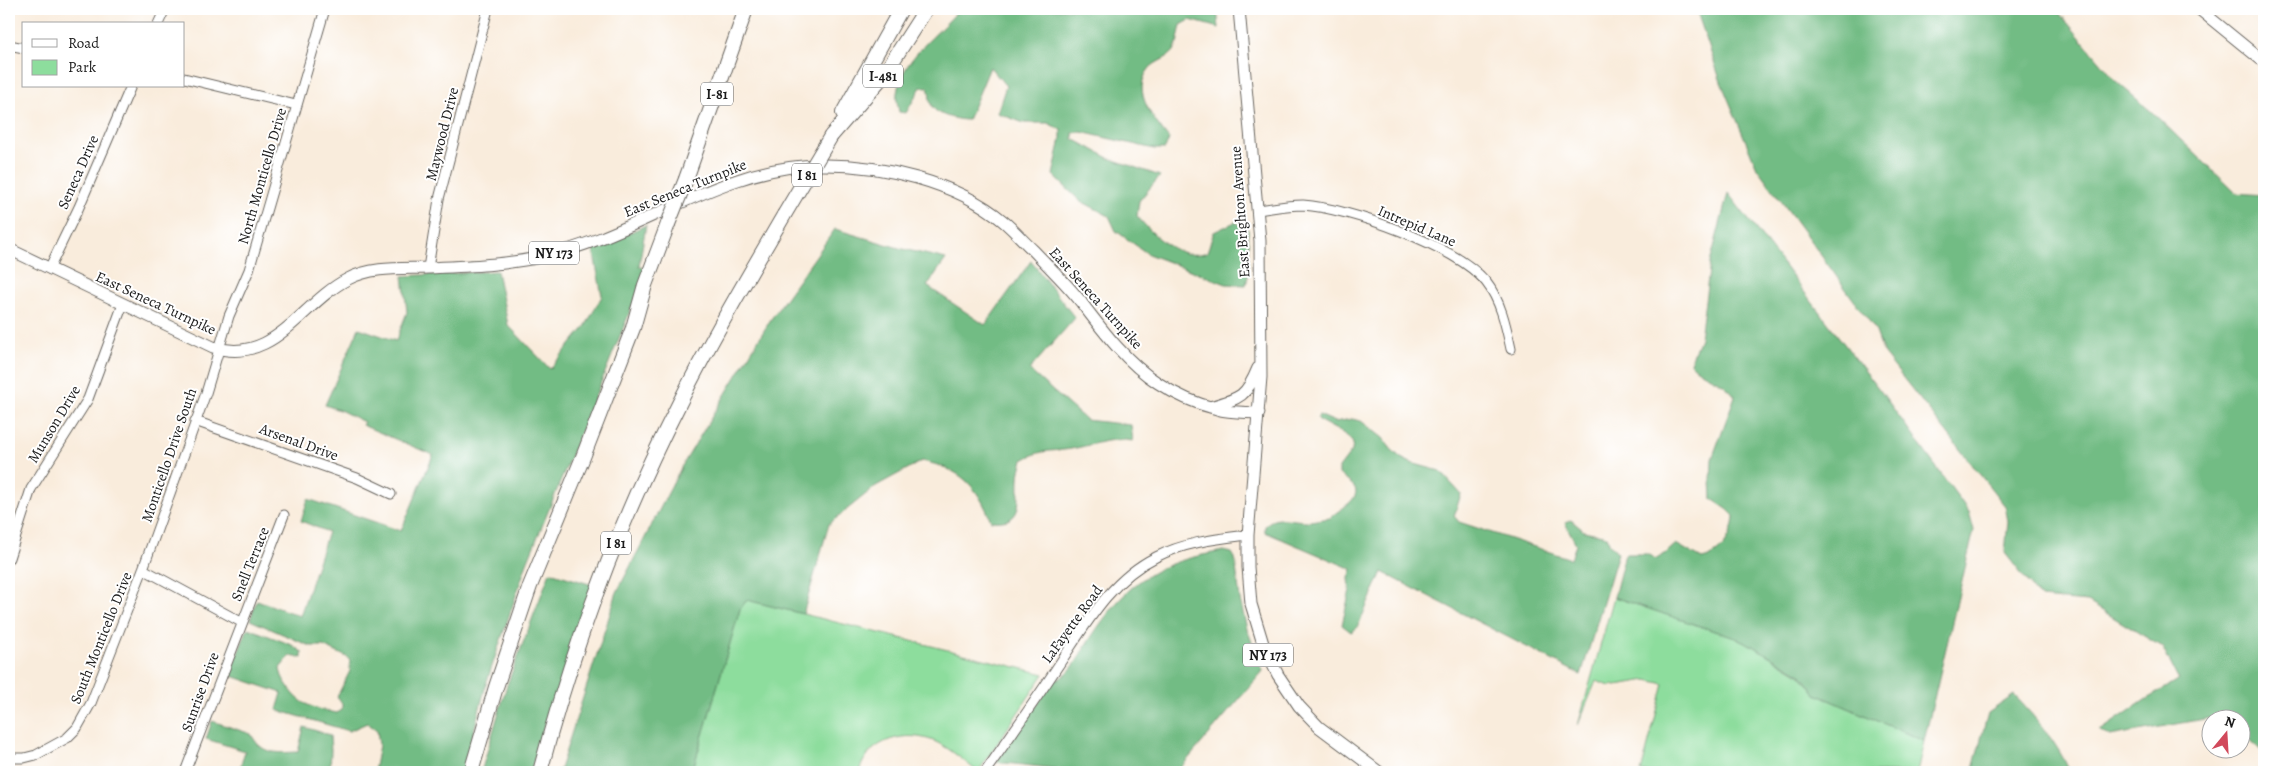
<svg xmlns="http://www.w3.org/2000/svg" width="2273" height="781" font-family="Alegreya,serif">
<rect width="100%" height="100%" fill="#fff"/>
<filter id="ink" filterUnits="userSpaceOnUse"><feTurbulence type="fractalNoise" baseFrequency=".02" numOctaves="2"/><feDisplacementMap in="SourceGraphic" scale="10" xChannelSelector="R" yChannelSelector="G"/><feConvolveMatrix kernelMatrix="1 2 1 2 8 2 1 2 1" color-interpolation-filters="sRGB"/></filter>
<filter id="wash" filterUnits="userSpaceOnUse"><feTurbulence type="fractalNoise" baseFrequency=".0096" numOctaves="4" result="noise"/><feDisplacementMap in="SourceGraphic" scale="20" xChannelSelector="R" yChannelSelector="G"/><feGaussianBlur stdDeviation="1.12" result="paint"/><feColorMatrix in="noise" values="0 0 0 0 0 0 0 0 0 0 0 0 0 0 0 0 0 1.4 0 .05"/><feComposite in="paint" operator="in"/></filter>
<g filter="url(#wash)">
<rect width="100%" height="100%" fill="#f9ecdc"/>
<path fill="#8ddd9d" stroke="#547c5c" d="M1614,597L1744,641L1801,675L1816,694L1924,741L1917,772H1641L1664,684L1647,680L1610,686L1596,681L1578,725Z
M747,600L1044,674L978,772C965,762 951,749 936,742C907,729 868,739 859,772H692L740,609Z"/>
<path fill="#72bc84" stroke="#476c50" d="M959,9H1217L1219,28L1190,20L1181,25C1179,33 1178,44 1174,51C1168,59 1155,61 1149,69C1130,92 1155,121 1169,139L1165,149H1154L1081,132L1073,133V139L1111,159L1160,176L1139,201L1137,216C1152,234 1181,263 1207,252L1214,232L1235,222L1248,229L1249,272L1246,285L1226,284L1148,254L1116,231L1109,216L1079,200L1053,175L1061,139V130L1048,123H1024L997,113L1006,86L990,67L968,120C957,120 934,115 931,104C929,99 930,92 928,87H921L906,113L899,112C898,106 896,99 897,93C902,57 939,35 959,9Z
M1696,9H2056L2118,83L2153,113L2236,193L2264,195V754L2241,730L2240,718H2210L2110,736L2100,731L2145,700L2179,680L2162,647L2088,602L2040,598L2005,553L2008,521L2005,506L1884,354L1875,329L1757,168L1721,82Z
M1728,193L1882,393L1969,512L1974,530L1924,741L1816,694L1801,674L1744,641L1614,597L1625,554H1647L1656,559L1665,554L1676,544L1702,559C1722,555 1733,536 1734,516L1727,509L1712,499L1711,480L1712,459L1735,396C1722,378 1704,378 1690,363L1700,338L1710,263Z
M646,225L639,266L647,270L527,563L487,681L463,772H374L379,745L377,730L367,723L349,731L277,710L282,693L229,675L248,628L292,645L302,652V658L290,656L280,668C281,677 285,682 290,689C302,707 318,709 337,713L342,710V704L337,697L350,671V661L347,657L323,646H310L250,620L257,600L300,616L328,532L301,521L308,499L401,531L433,455L362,425L364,422L342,411L325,405L359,328L396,341L407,312L403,276L497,271L508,325L550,369L585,327L602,296L593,249Z
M835,229L899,248L946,259L927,286L985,325L1031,261L1075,318L1029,370L1086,420L1131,425L1133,441C1112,437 1096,444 1076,448C1054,453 1045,447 1023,460C1021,466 1019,473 1019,479C1018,504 1024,524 991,521C977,485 961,469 922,461L876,486L829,524L803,614L747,600L740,609L692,772H559L617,592L682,466L771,319Z
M1319,415L1335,422L1352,419L1361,421L1383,438L1391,449L1401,458L1411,463L1440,471L1461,494L1454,516L1459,522L1571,559L1576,544L1565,523L1571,520L1584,531L1607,536L1609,543L1618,553L1581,675L1382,572L1357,628L1351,632L1342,625L1350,590L1349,578L1352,569L1265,532V526C1275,513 1296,522 1310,521C1317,520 1323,519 1330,518C1336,511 1361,500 1355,488C1352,483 1343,479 1339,474V468L1352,451L1353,443L1346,435L1320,421L1317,417Z
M1224,551L1232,553L1235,558L1240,600L1247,629L1263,671L1177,772H1087L996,762L1054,681C1073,674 1079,656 1090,639C1128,581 1155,562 1224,551Z
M550,572L596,586L540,738L531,772H481L507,685Z
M2014,695C2036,718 2057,742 2070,772H1972L1988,713Z
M212,721L251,734C262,755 275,753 298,752L304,727L330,735L331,750L330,772H239L245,751L206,739Z"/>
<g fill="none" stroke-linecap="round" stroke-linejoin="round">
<path stroke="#47b7bd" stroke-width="2.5" d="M9,331L11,336L9,344"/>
</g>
</g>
<g filter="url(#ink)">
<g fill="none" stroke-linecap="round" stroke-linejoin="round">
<g stroke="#69655f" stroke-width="11">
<path id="minor" d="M158,24L165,9
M9,45L24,48
M184,78L296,105
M1258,210C1273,208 1288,205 1303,205C1349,208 1457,246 1486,282C1501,301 1506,326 1511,349
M428,268L439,199L488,9
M49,269L79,207L131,86
M195,421L357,478L391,494
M9,558L31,489L88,399L123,304
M143,569L241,622
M9,758H24L36,755L67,738L77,728L91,703L143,569L206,393L229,316L249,270L325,9
M185,772L284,515
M985,772C1009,738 1033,704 1056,669C1084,628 1109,580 1156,557C1185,542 1216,539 1248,535"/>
</g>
<g stroke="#69655f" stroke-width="13">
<path id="major" d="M1239,9L1260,241L1261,377L1248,535V567L1251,604L1264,647L1278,675L1299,706L1319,727L1379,772
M2199,9L2264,62
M9,249L213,347C274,366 301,303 348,279C373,266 402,269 429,268C467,266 505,265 541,257C638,236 719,166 820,165C880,164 957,182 1003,221C1014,230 1023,241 1033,250C1049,267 1067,284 1081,302C1103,331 1127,363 1158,383C1176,395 1197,404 1217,409C1230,413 1245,412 1259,413
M1210,407C1241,398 1246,397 1258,368"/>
</g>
<g stroke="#69655f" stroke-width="16">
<path id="highway" d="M843,113L901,9
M831,136L883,76L926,9
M686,179L746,9
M471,772L496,687L530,586L583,457L633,328L645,285L668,224
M540,772C573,646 620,520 679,404C711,339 748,277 784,215"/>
</g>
<use href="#minor" stroke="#fff" stroke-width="9"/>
<use href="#major" stroke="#fff" stroke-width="11"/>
<use href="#highway" stroke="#fff" stroke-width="14"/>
<g stroke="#69655f" stroke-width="16" stroke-linecap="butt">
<path id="highway-bridge" d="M784,215L831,136
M668,224L686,179"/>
</g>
<use href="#highway-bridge" stroke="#fff" stroke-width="14"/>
</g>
</g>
<g text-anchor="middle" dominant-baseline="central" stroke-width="4" stroke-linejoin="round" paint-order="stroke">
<g fill="#fff" stroke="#606060" stroke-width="1">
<rect x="863" y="64.5" width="40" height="23" rx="4"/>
<rect x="701" y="82.5" width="32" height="23" rx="4"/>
<rect x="792" y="163.5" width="30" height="23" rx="4"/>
<rect x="529" y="241.5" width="50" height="23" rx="4"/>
<rect x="601" y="531.5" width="30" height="23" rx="4"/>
<rect x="1243" y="643.5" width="50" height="23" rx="4"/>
</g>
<g font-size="14" font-weight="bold" fill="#1c1c1c">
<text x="883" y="76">I-481</text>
<text x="717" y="94">I-81</text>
<text x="807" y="175">I 81</text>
<text x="554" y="253">NY 173</text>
<text x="616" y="543">I 81</text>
<text x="1268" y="655">NY 173</text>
</g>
<g font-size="15" fill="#1c1c1c" stroke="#fff">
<text transform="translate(442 134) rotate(-76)">Maywood Drive</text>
<text transform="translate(78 172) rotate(-66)">Seneca Drive</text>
<text transform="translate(262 176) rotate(-74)">North Monticello Drive</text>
<text transform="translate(685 188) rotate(-22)">East Seneca Turnpike</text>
<text transform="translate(1240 212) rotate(-94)">East Brighton Avenue</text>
<text transform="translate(1417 226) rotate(23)">Intrepid Lane</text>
<text transform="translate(1096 298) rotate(48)">East Seneca Turnpike</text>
<text transform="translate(156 303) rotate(25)">East Seneca Turnpike</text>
<text transform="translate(54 424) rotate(-59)">Munson Drive</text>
<text transform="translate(299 442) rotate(20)">Arsenal Drive</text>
<text transform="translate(169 455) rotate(-71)">Monticello Drive South</text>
<text transform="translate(250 564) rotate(-68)">Snell Terrace</text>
<text transform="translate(1072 624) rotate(-54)">LaFayette Road</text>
<text transform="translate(101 638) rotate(-68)">South Monticello Drive</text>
<text transform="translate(200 692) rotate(-70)">Sunrise Drive</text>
</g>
</g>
<rect width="2273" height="781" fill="none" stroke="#fff" stroke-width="30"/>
<rect x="22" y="22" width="162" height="65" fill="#ffffff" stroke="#a4a4a4"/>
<rect x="32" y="39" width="25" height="8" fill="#ffffff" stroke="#a4a4a4"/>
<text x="68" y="48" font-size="15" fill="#1c1c1c">Road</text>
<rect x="32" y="60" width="25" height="15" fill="#8ddd9d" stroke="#a4a4a4"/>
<text x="68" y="72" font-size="15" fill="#1c1c1c">Park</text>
<g transform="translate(2226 734) rotate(18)"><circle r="24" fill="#ffffff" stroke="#a4a4a4"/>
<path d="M0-4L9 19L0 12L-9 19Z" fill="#d1495b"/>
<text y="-8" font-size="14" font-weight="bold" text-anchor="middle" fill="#1c1c1c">N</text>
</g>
</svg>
